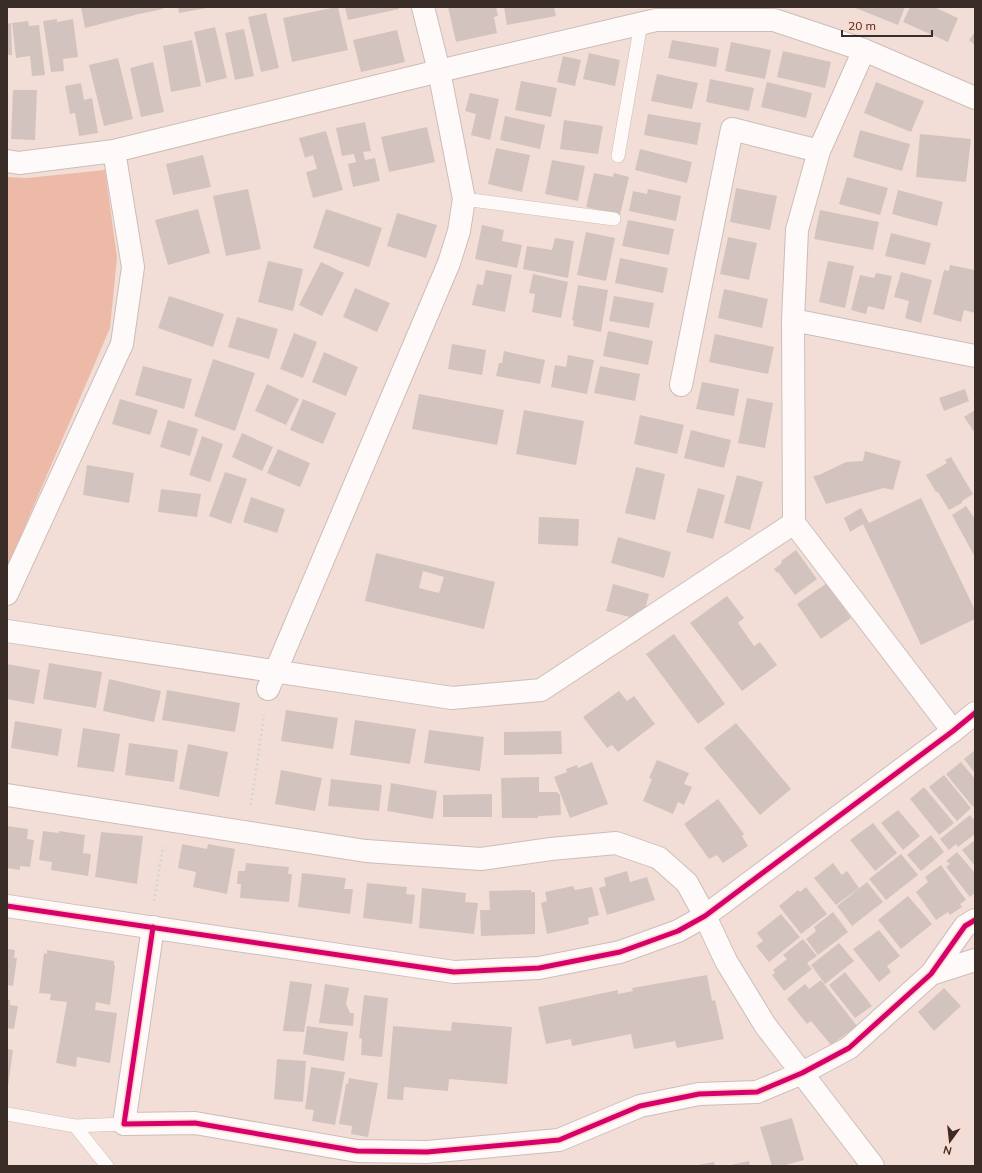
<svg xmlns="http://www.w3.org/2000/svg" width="982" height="1173" font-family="Mulish,sans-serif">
<rect width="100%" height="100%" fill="#f2ded7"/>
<path fill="#ecbaa7" d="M105,170L117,257L110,328L7,568V177L27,178Z"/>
<path fill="#d3c3be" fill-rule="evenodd" d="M81,7H162L163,9L139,14L85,28Z
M178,7H207V8L179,13Z
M336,7H338L348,50L292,62L283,18Z
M345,7H398L399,9L348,20Z
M448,7H496L498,16L494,17L497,33L456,42Z
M504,7H554L556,16L507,25Z
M853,7H905L898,25Z
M910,7H934L958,18L948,42L903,22Z
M266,13L279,68L261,72L248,17Z
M57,19V22L73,19L78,57L63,59L64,71L51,72L43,21Z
M28,21L29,26L39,25L45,75L32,76L30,56L16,58L12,23Z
M11,23L12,55H7V24Z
M215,27L227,78L206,83L194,32Z
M244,29L254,76L235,80L225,33Z
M397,30L405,62L361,72L353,40Z
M975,32V45L969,40Z
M192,40L201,86L171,92L163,46Z
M672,40L719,48L716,67L668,58Z
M731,42L771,50L765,79L725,71Z
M783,51L831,62L825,88L777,77Z
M589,53L620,60L615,86L583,79Z
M563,56L581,60L575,86L557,82Z
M118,58L133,119L104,126L89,65Z
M153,62L164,112L141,117L130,68Z
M657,74L698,83L692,109L651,101Z
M710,79L754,88L749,111L706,102Z
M521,81L557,88L551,117L515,110Z
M767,82L812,93L806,118L761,107Z
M876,82L924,101L911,132L864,113Z
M81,83L84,100L92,98L98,133L79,136L75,113L70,114L65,86Z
M13,90H37L35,140L11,139Z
M470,93L499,99L490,140L471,135L476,114L465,111Z
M648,114L701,123L697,145L644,135Z
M505,116L545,125L540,149L500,140Z
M564,120L603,126L598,154L560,149Z
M365,122L371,151L363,152L365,160L375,158L380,181L353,187L348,164L356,162L354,154L342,156L336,128Z
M427,127L435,162L389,172L381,137Z
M860,130L910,144L902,171L853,157Z
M326,131L343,190L313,198L306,172L317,169L313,155L305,158L299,138Z
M920,134L971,139L966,182L916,177Z
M496,148L530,155L522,192L488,184Z
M640,149L692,162L687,183L635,170Z
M203,155L211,187L173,195L166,164Z
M552,160L585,166L578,201L545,194Z
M594,173L613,177L614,173L629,177L620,215L586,207Z
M847,177L888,188L880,215L839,204Z
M736,188L777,196L770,230L730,222Z
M248,189L261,249L226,256L213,196Z
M648,189L681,196L676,221L629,211L633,191L647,194Z
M898,190L943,202L937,226L892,214Z
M198,209L210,253L168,265L155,220Z
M326,209L382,228L369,267L313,248Z
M820,210L879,222L873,250L814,239Z
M397,213L437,225L426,258L387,246Z
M628,220L674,229L669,255L622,246Z
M482,225L504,230L502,241L522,245L517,268L475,259Z
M586,232L615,238L606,281L577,275Z
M891,233L931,243L925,265L885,256Z
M728,237L757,243L749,280L720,274Z
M555,238L574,241L568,278L523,269L527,246L552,250Z
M620,258L668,268L663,293L615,283Z
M268,261L303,269L293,311L258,302Z
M828,261L854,266L845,308L819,302Z
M321,262L344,273L322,316L299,305Z
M950,265L975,270V313L964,310L961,322L933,314L944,270L949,271Z
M486,270L512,275L505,312L472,305L477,284L483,285Z
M901,272L932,280L921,323L905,318L909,301L894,297Z
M876,273L892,276L884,310L868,306L866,314L851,310L860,275L874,278Z
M533,274L568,282L561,318L532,312L535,294L529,293Z
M578,285L608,290L601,332L573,326L574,321L572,320Z
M355,288L390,303L377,332L343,317Z
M724,289L768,299L762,328L718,318Z
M169,296L224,314L213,347L158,328Z
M614,296L654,303L649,328L609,321Z
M237,317L278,329L269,359L228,347Z
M608,331L653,341L648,365L603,356Z
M294,333L317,342L303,378L280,369Z
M715,334L774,347L768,374L709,362Z
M452,344L486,350L482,375L448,369Z
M504,351L545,360L540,384L496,376L499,363H502Z
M324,352L358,367L346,396L312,382Z
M568,355L594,360L587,394L551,387L555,365L566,367Z
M213,359L255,373L235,431L194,416Z
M143,366L192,379L184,409L135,395Z
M600,366L640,374L635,401L594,393Z
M702,382L739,389L734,416L696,409Z
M267,384L299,399L286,425L255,411Z
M965,389L969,401L944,411L939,398Z
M419,394L504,410L497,445L412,429Z
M747,398L773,403L765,448L738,443Z
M120,399L158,410L150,435L112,424Z
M303,399L336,413L323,444L290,430Z
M524,410L584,421L576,465L516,454Z
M975,410V433L964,417Z
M640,415L684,425L677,454L634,444Z
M168,420L198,429L190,456L160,447Z
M691,430L731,440L724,468L684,458Z
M242,433L273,447L262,471L232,457Z
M202,436L223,444L210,482L189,475Z
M278,449L310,463L300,487L267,473Z
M865,451L901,461L893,490L884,488L826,504L813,476L819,475L846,462L863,461Z
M951,457L973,494L962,501V503L949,510L938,492H936L926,475L947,463L945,460Z
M87,465L134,473L129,503L83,495Z
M636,467L665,474L655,520L625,513Z
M225,472L247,479L231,524L209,516Z
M737,475L763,482L750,530L724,523Z
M698,488L725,495L713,539L686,532Z
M161,489L201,494L197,517L158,512Z
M251,497L285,509L277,533L243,522Z
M921,498L975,610V619L921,645L863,524L850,532L844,518L861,508L869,523Z
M966,506L975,519V557L952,515Z
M539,517L579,519L578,546L538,544Z
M618,537L671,552L664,578L611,563Z
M796,550L817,579L795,595L778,572L777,573L774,569L782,563L781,561Z
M376,553L495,582L484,629L365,601ZM423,571L444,577L439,593L419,588Z
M827,583L851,618L821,639L797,604Z
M613,584L649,594L642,620L606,611Z
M727,596L744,618L738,623L754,646L760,642L777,665L742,691L690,623Z
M674,634L725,704L698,724L646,654Z
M49,663L102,672L96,708L43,699Z
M7,664L40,670L34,704L7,699Z
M109,679L161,691L154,722L103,711Z
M167,690L240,703L235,732L162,720Z
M619,691L627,701L634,696L655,724L618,752L612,745L607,748L583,717Z
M286,710L338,718L333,749L281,741Z
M355,720L416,729L410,764L350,755Z
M15,721L62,729L58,756L11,748Z
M736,723L791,789L760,815L704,748Z
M83,728L120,734L114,772L77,767Z
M429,730L484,737L480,771L424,763Z
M561,731L562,754L504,755V732Z
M129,743L178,750L174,782L125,775Z
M188,744L228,752L219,797L179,789Z
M975,750V773L964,759Z
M657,760L689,773L684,784L692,787L684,805L678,802L673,814L643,801L652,779L649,778Z
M592,762L608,804L570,818L554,777L567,772L566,769L577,765L578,768Z
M961,762L975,779V805L973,807L946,774Z
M281,770L322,778L315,811L275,804Z
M944,775L971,808L957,821L929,787Z
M539,777V792H557L560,795L561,815L538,816V818H502L501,778Z
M331,779L382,785L379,811L328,806Z
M391,783L437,791L433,819L387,811Z
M924,787L954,823L939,835L910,799Z
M492,794V817H443V795Z
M718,799L744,834L742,836L748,846L723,863L717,855L709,859L684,824Z
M898,810L920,836L903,850L881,823Z
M970,815L975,821V834L958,847L956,844L949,850L940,839Z
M873,823L897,853L875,871L850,840Z
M7,826L28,829L27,839L34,840L30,867L20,866V870L7,868Z
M43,831L59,833V831L85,835L83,853L91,854L88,876L51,870L52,862L39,860Z
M101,832L143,836L137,884L95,877Z
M931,835L944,852L921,871L907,855Z
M975,840V866L962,850Z
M182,844L207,849L208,844L235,849L227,894L193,887L196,872L178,868Z
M957,852L975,873V893L970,897L946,867L950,864L946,861Z
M901,854L918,875L886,900L869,879Z
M246,863L289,867L288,874H292L289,902L240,898L241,884H237L238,871H245Z
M833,863L842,875L847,871L859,888L836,905L814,878Z
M941,865L966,900L960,904L962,907L950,915L948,912L936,920L916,892L928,882L925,877Z
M627,871L630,882L647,877L655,900L607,915L599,888L606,886L604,878Z
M302,873L346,878L344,889H353L350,914L298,907Z
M867,882L883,902L852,926L837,906Z
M367,883L407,887L406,894L415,895L412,924L363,918Z
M573,886L575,890L592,887L599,915L588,918L589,924L547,934L541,903L547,901L545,892Z
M806,887L827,914L801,934L779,906L798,890L800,892Z
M422,888L466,893L465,902L478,903L474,934L419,928Z
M531,890V892H535V934L481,936L480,910H490L489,891Z
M908,896L932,924L901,949L878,920Z
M833,912L848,932L818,955L806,939L816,931L814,927Z
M781,914L800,937L769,962L756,946L763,941L757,933Z
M879,930L900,956L887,966L891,972L879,982L853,949Z
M803,939L817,956L807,963L812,969L784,991L772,975L775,973L773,970L787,959L783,955Z
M839,943L854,961L825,984L811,965Z
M7,949L15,950L14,958H17L13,986L7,985Z
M47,950L114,961V965L115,966L110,1005L96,1002L95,1010L117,1013L110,1063L77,1057L76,1067L56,1063L67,1002L50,1000L51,994L39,993L44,953L47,954Z
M845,972L872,1006L855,1018L829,985Z
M707,975L712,1001L715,1000L724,1039L677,1048L675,1041L634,1049L631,1034L572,1046L571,1039L546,1044L538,1007L618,990V994L633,991L632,988Z
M821,980L857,1026L831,1045L811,1021L807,1024L787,999L805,984L809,989Z
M290,981L312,984L304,1032L283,1031Z
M325,984L349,988L346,1004L350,1013H354L353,1026L319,1023Z
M944,988L961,1006L934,1031L918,1012Z
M364,995L388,998L382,1057L361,1055L362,1039L359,1038Z
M7,1000H10V1005L18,1006L14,1029L7,1028Z
M452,1022L512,1027L507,1084L449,1079L448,1091L404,1087L403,1100L387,1099L393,1026L451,1031Z
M307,1026L348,1032L344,1061L303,1054Z
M7,1049L13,1050L8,1086H7Z
M277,1059L306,1061L303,1102L274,1099Z
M311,1067L345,1072L335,1125L312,1121L314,1110L305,1109Z
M349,1078L378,1083L368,1137L351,1134L352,1126L339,1124L346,1084H348Z
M792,1118L804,1160L782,1166H772L760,1127Z
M749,1161L750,1166H731V1165Z
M714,1162L715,1166H698V1165Z"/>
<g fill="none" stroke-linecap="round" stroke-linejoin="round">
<g stroke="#cdbdb8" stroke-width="14">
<path id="service" d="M618,156L641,23
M464,199L614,219
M7,1114L13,1115L75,1126L124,1124
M75,1126L107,1166"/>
</g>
<g stroke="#cdbdb8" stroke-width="24">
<path id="minor" d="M864,50L819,151L797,230L793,320L794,523L953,731
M7,161L19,163L114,151L439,71L656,20H774L864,50L975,98
M793,320L975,356
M681,385L732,129L819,151
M7,594L122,344L133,267L114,151
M7,631L452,698L541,690L794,523
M268,689L449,263L459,231L464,199L439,71L423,7
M7,795L366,851L481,859L551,849L616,843L659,858L687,883L705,916L726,961L765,1025L873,1166
M153,927L124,1124L195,1123L357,1151L427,1152L559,1140L640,1106L699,1094L757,1092L802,1073L849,1048L931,974L965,926L975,920
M931,974L975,960"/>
</g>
<g stroke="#cdbdb8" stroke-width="24">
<path id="tertiary" d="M7,906L454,972L539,968L620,952L678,931L705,916L953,731L975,713"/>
</g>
<path stroke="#d8d3d1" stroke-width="2.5" stroke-dasharray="2 3" stroke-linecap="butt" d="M251,805L264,715
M154,901L163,846"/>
<use href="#service" stroke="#fdfaf9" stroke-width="13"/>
<use href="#minor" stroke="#fdfaf9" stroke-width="22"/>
<use href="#tertiary" stroke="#fdfaf9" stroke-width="22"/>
<g stroke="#fed9cb" stroke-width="8">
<path id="cycleway" d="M7,906L454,972L539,968L620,952L678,931L705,916L953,731L975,713
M153,927L124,1124L195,1123L357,1151L427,1152L559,1140L640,1106L699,1094L757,1092L802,1073L849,1048L931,974L965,926L975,920"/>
</g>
<use href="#cycleway" stroke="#d6006c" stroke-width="5"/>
</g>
<rect width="982" height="1173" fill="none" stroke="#3a2c26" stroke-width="16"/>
<g transform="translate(950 1141) rotate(195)" stroke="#fed9cb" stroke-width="3" paint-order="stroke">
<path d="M0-3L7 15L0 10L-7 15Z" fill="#3a2c26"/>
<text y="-6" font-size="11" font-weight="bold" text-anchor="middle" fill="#3a2c26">N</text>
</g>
<path d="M842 30v6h90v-6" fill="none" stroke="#3a2c26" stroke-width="2"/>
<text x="848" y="30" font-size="12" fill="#3a2c26" stroke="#fed9cb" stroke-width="3" paint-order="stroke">20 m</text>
</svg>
